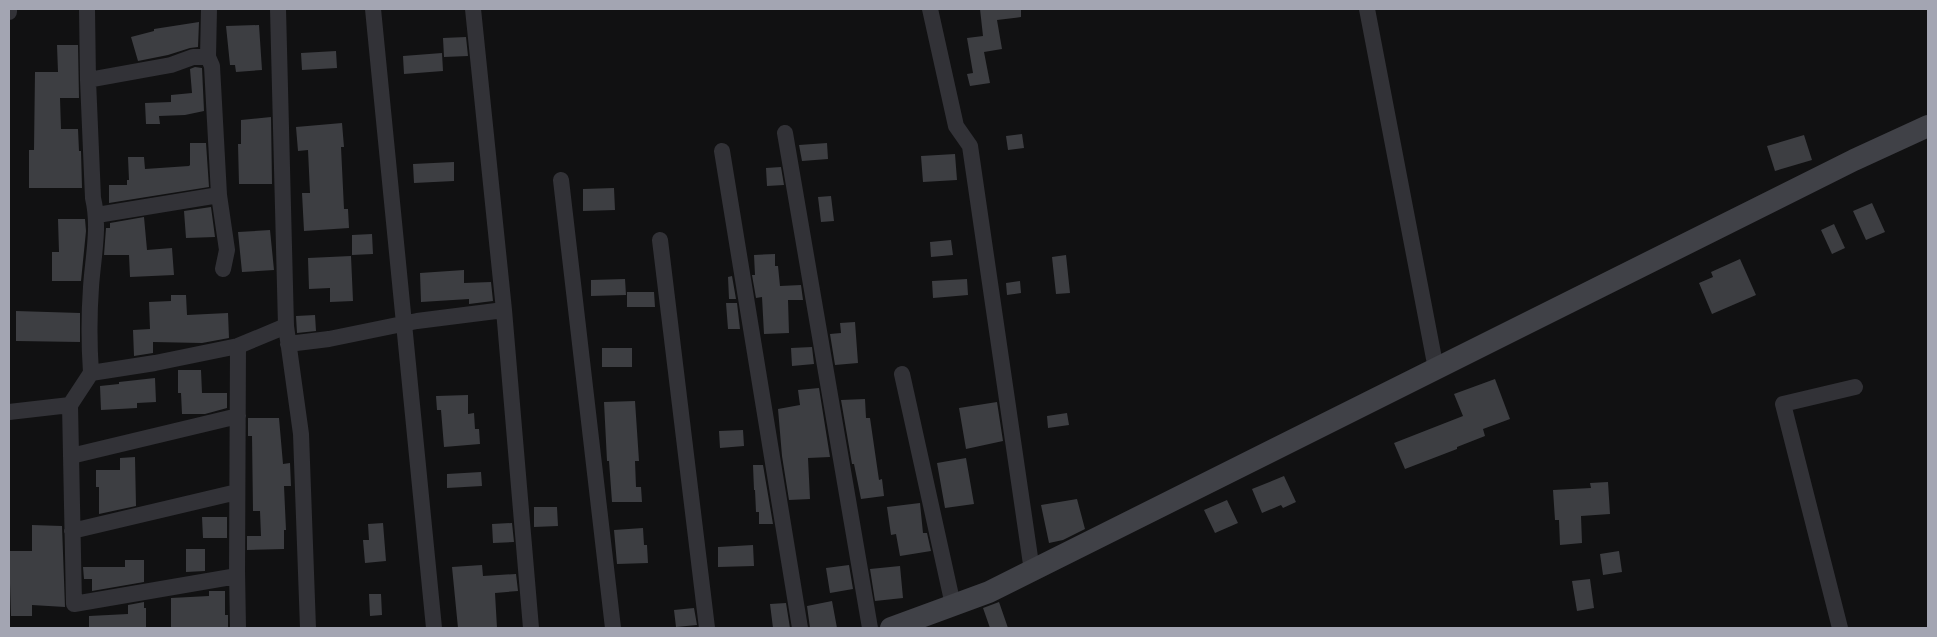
<svg xmlns="http://www.w3.org/2000/svg" width="1937" height="637" font-family="'PT Sans',sans-serif">
<rect width="100%" height="100%" fill="#111112"/>
<path fill="#3d3e42" d="M980,9H1021V17L997,20L1002,49L984,52L990,83L970,86L967,74L973,73L967,38L983,36Z
M199,22L198,47L190,48L168,55L138,61L131,37L154,31V29Z
M259,25L262,70L236,72L235,65H230L226,26Z
M466,37L468,56L444,57L443,38Z
M57,45H78L79,98H60L61,129H78L79,151H81L82,188H29V150H34L35,72H58Z
M336,51L337,68L302,70L301,53Z
M442,53L443,71L404,74L403,56Z
M195,67L202,68L204,111L185,115L159,116L160,124H146L145,103L171,102V95L192,93L190,69Z
M271,117L272,184H239L238,144H241V120Z
M342,123L344,147H341L344,209H348L349,228L304,231L302,193H310L308,150L298,151L296,127Z
M1022,134L1024,148L1008,150L1006,136Z
M1804,135L1812,160L1775,171L1767,146Z
M190,143H206L209,187L109,203V185H127V180H129L128,157H144L145,169L189,166L190,165Z
M827,143L828,159L802,161L799,145Z
M955,154L957,180L923,182L921,156Z
M454,162V181L414,183L413,164Z
M781,167L784,185L767,186L766,168Z
M614,188L615,210L583,211V189Z
M831,196L834,221L821,222L818,197Z
M1872,203L1885,232L1866,240L1853,211Z
M211,207L215,237L186,238L184,211Z
M144,217L147,250L172,248L174,275L130,277L129,255H104L106,228H110V223Z
M58,219H85L86,231L81,281H52V252H59Z
M1834,224L1845,248L1832,254L1821,230Z
M270,230L274,270L242,272L238,232Z
M372,234L373,254L352,255V235Z
M951,240L953,255L931,257L930,242Z
M775,254V266H778L780,286L801,285L803,300H788L789,333L764,334L762,297L756,298L752,275H755L754,255Z
M1066,255L1070,293L1056,294L1052,257Z
M351,256L353,301L330,302V288L309,289L308,258Z
M1740,259L1756,295L1712,314L1699,283L1713,277L1711,272Z
M464,270V283L491,282L493,301L469,304V299L421,302L420,273Z
M732,276L736,299H729L728,277Z
M625,279L626,295L591,296V280Z
M967,279L968,295L933,298L932,281Z
M1020,281L1021,293L1007,295L1006,283Z
M627,292H654L655,307H627Z
M171,295H186L187,315L228,313L229,338L202,343L153,342V353L134,356L133,330L150,329L149,302L171,301Z
M726,303H737L740,329H728Z
M16,311L80,313V342L16,341Z
M315,315L316,331L297,333L296,316Z
M855,322L858,363L835,365L830,334L841,333L840,323Z
M812,347L814,364L792,366L791,348Z
M602,348H632V367H602Z
M178,370H201L202,393H227V408L205,414H182L181,393H178Z
M155,378L156,402L137,403V408L101,410L100,386L119,384V382Z
M1495,379L1510,419L1483,429L1485,436L1457,447V449L1405,469L1394,443L1463,416L1454,394Z
M819,388L830,457L808,458L810,499L789,500L782,456L778,409L800,405L798,390Z
M468,395V414L474,413L475,429H479L480,444L444,447L441,410H437L436,396Z
M865,399L866,418H870L879,480L882,479L884,496L861,499L854,464H852L841,400Z
M635,401L639,461H635L636,487H641L642,502H612L609,461H607L604,402Z
M997,402L1003,441L966,449L959,408Z
M1067,413L1069,425L1048,428L1047,416Z
M248,418H279L283,464L290,463L291,486H284L286,530H284V549L247,550V536H261L260,511H253L252,436H248Z
M743,430L744,446L720,448L719,431Z
M135,457L136,506L99,514V487H96V470H120V458Z
M966,458L974,504L945,508L937,463Z
M753,465H763L773,524H759V512H756L755,490H754Z
M481,472L482,486L447,488V474Z
M1284,476L1296,502L1283,508L1281,505L1262,513L1252,489Z
M1608,482L1610,514L1581,516L1582,543L1560,545L1559,520H1555L1553,490L1591,488L1590,483Z
M1077,499L1085,529L1063,540L1049,543L1041,505Z
M1227,500L1238,523L1215,533L1204,510Z
M920,503L923,533H927L931,551L900,556L896,534L891,535L887,507Z
M534,507H557L558,526L534,527Z
M202,517H227V538H203Z
M383,523L386,561L365,563L363,540H369L368,524Z
M512,523L514,542L493,543L492,524Z
M32,525L62,526L65,607L32,605V616H11L9,551H32Z
M643,528L644,545H647L648,563L617,564L614,530Z
M753,545L754,566L718,567V547Z
M186,549H205V571L186,572Z
M1619,551L1622,572L1603,575L1600,554Z
M125,560H144V582L92,591V579H84L83,567H125Z
M482,565L483,576L516,574L518,591L495,593L497,628H458L452,567Z
M849,565L853,589L830,593L826,568Z
M900,566L903,598L875,601L870,569Z
M1590,579L1594,608L1577,611L1572,581Z
M209,591H225V615H228V628H171V598L209,596Z
M369,594H381L382,615L370,616Z
M832,601L837,628H810L807,606Z
M144,602V608H146V628H89V616L128,614V605Z
M999,602L1008,628H990L983,608Z
M786,603L790,628H773L770,604Z
M694,608L697,625L676,627L674,610Z"/>
<g fill="none" stroke-linecap="round" stroke-linejoin="round">
<path stroke="#323237" stroke-width="16" d="M87,9L88,80L93,198C100,227 93,257 91,287C89,315 89,344 91,373
M209,9L208,57L212,66L219,195L227,250L223,269
M278,9L286,326L301,434L308,628
M373,9L434,628
M473,9L504,310L531,628
M930,9L956,126L970,146L1032,571
M1367,9L1436,369
M9,12V9
M88,80L171,65L193,57H208
M785,133L870,628
M722,151L800,628
M561,180L613,628
M97,215L219,195
M660,240L707,628
M288,344L329,339L417,321L504,310
M902,374L953,605
M70,405L74,604L237,576L238,346
M9,412L70,405L91,373L155,363L238,346L286,326
M71,456L238,416
M72,531L237,492
M237,570L238,628
M1840,628L1783,404L1855,387"/>
<path stroke="#404147" stroke-width="22" d="M891,628L989,592L1854,160L1928,126"/>
</g>
<rect width="1937" height="637" fill="none" stroke="#a3a5b2" stroke-width="20"/>
</svg>
